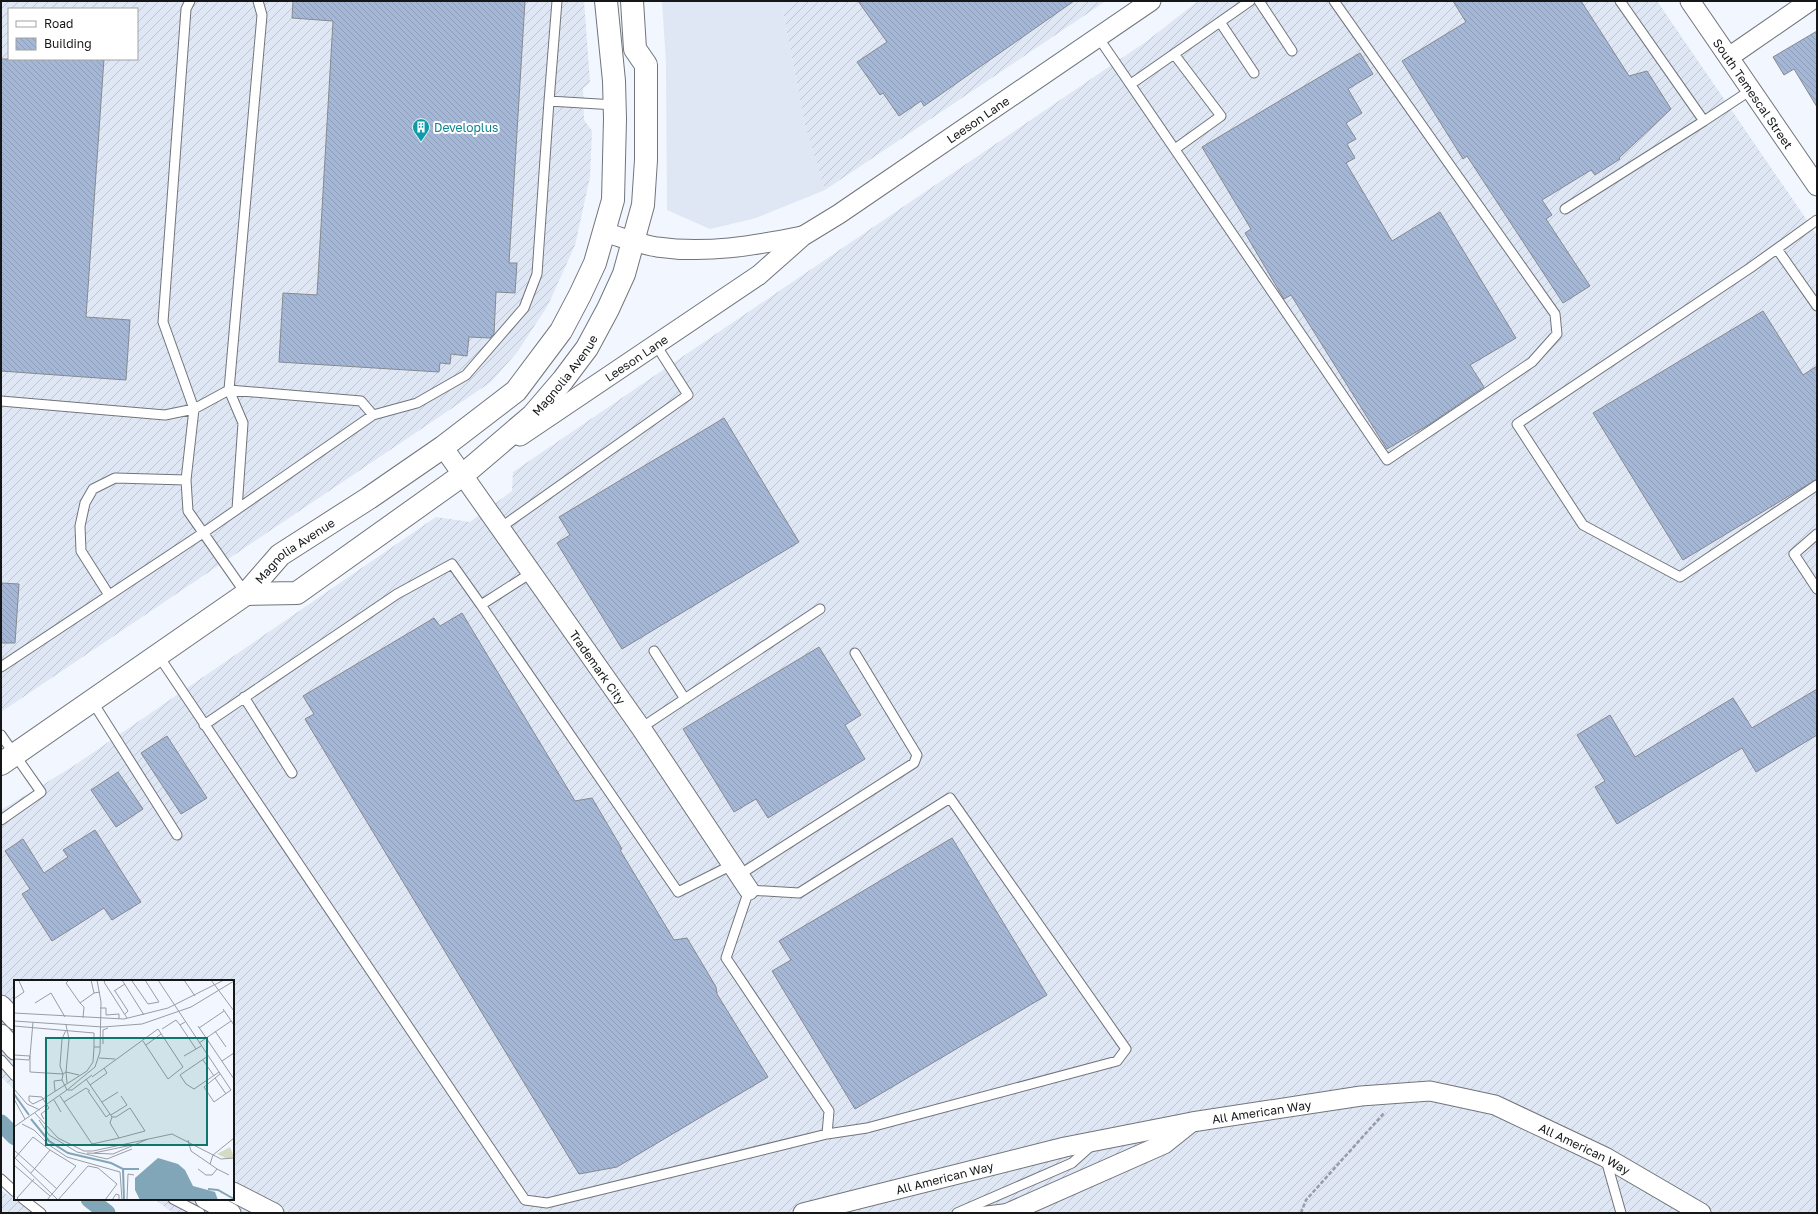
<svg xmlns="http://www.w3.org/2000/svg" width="1818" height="1214" font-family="'Golos Text',sans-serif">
<defs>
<pattern id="industrial-furrows" width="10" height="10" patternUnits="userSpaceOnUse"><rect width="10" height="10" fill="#dfe6f4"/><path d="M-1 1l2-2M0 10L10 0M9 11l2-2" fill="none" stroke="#bec5d0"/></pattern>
<pattern id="building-back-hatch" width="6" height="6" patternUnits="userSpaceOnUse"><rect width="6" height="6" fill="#a5b7d6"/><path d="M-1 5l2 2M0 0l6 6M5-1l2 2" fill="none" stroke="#8d9db7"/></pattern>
</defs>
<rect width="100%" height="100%" fill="#f2f6fe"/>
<path fill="#dfe6f4" d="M662,1H798L783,11L805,125L825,190L756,218L710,229L667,210L666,63Z"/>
<path fill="url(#industrial-furrows)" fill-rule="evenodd" d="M1,1H584L590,82L583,89L584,120L592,131L590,177L575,245L548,305L518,351L491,382L1,712ZM9,9H137V59H9Z
M798,1H1106L825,190L805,125L783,11Z
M1198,1H1657L1817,235V1213H173L154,1199H233V981H15V1090L1,1077V810L72,767L436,517L470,522L512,491L513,472L1147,41Z
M1,1190L35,1213H1Z"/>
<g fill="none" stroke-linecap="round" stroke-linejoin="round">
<path stroke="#81a6b8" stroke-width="17" d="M1,1123L15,1137
M89,1199L107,1213"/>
</g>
<path fill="url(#building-back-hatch)" stroke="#868a90" d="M293,1H525L509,263H517L515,293L496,292L494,334L490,338L469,337L467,356L451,354L450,364L440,363L439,372L279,362L283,293L317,295L333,21L292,18Z
M858,1H1074L924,106L921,101L899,116L883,93L880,95L857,62L887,42Z
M1453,1H1581L1629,76L1647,71L1671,109L1619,158L1620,159L1595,175L1591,170L1542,200L1552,215L1546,219L1590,286L1563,303L1467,156L1463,159L1402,61L1466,22Z
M1817,31V107L1794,69L1784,75L1773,57Z
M1360,53L1373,74L1348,89L1362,113L1346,123L1356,139L1347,144L1355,158L1346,163L1392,241L1440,212L1516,338L1470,365L1484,387L1430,424L1387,449L1291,295L1284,299L1245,233L1251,229L1202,147Z
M1,59H104L86,317L130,320L126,380L1,371Z
M1763,311L1803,375L1817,366V479L1683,560L1593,413Z
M724,418L799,542L622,649L557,543L570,535L559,517Z
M1,583L19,584L15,643H1Z
M462,613L575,801L592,798L622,849L620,850L674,940L687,938L716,987L717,994L768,1077L617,1167L579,1174L305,719L314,714L303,696L434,618L440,626Z
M819,647L861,715L845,725L865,759L768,818L756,799L734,812L683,729Z
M1817,689V735L1756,772L1742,748L1617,824L1595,787L1605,781L1577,735L1610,715L1635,757L1733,698L1752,728Z
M167,736L207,798L181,814L141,753Z
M118,772L143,809L116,827L91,790Z
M95,830L141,902L112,920L104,908L52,941L22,894L30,889L5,851L23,839L44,873L68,857L63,850Z
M952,838L1047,995L855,1109L772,971L791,960L779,941Z"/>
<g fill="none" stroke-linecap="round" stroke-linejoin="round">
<g stroke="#71757b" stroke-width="11">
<path id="lane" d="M557,1L549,101L615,105
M1259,1L1292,51
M1620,1L1704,121L1751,90
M1220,22L1254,73
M1098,37L1387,460L1532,362L1557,334L1555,314L1334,1
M1174,54L1221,116L1175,149
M1131,84L1250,1
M1565,209L1704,121
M1817,220L1750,268L1517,424L1583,525L1680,577L1817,485
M1777,249L1817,306
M1,401L165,415L194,409L163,322L186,9L190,1
M237,509L243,423L229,390L361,401L373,415
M500,528L688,395L656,345
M1817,534L1794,554L1817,589
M246,594L188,511L186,480L194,409L229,390L262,15L258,1
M109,595L81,551L80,526L85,503L93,489L115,478L186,480
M481,605L678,892L732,865
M654,651L685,699
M158,655L525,1200L547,1203L827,1134L829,1111L726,958L749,890L799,893L950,798L1126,1049L1117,1061L867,1128L827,1134
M1,667L203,533L373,415L417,403L466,375L524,308L537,274L549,101
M244,697L292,773
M92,701L177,835
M204,725L397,594L452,564L481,605L531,573
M641,728L820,609
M1,735L41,792L1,820
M739,875L914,763L917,755L855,653
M1,1060L15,1076
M1606,1160L1621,1213
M1,1179L15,1192
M23,1199L41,1213
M173,1199L200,1213
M957,1213L1072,1163L1091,1146
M970,1213L1011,1208"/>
</g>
<g stroke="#71757b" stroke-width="21">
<g id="street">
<path id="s1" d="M1690,1L1817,186"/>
<path d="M1729,57L1810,1"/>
<path d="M603,232C621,237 639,244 657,247C706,254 753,246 802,236"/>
<path id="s2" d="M520,436L759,275L803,236L839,214L1151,1"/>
<path id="s3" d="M443,447L641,728L749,890"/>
<path d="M1,1005L15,1020"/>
<path d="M1,1034L15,1050"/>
<path d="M233,1192L274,1213"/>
<path d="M205,1199L231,1213"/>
<path id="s4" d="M803,1213L1065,1147L1192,1122L1361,1096L1430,1091L1495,1105L1605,1157L1701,1213"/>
<path d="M1008,1213L1164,1144L1189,1124"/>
</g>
</g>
<g stroke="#71757b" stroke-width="24">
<g id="primary">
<path id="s5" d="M246,594L297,593L464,474L533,415L563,380L587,348L608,309L624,274L643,205L646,160V65L635,49L632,1"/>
<path id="s6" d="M1,764L246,594L280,555L369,498L443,447L516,391L561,331L580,295L595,263L613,200L615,119L614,81L606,1"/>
</g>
</g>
<path stroke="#999ca2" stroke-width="2.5" stroke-dasharray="4 2" stroke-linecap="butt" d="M1301,1213L1306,1200L1385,1112"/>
<use href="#lane" stroke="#fff" stroke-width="9"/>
<use href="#street" stroke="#fff" stroke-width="19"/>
<use href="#primary" stroke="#fff" stroke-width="22"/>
</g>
<defs>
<g id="building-pin" transform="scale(0.9)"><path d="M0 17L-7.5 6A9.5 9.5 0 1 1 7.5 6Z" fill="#0f9aa8" stroke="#fff"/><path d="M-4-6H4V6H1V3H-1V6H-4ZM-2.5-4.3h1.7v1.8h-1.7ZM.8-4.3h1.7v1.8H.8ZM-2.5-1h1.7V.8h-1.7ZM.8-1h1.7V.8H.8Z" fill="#fff"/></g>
</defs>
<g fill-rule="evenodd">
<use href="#building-pin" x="421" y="127"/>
</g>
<g text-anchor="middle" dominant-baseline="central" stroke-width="4" stroke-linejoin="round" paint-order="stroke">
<g font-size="12" fill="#141618" stroke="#fff">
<text stroke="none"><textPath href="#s1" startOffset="112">South Temescal Street</textPath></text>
<text stroke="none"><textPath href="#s2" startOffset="557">Leeson Lane</textPath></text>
<text stroke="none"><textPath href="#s2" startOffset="140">Leeson Lane</textPath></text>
<text stroke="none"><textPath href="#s5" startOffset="398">Magnolia Avenue</textPath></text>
<text stroke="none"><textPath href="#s6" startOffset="364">Magnolia Avenue</textPath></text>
<text stroke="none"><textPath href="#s3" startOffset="269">Trademark City</textPath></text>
<text stroke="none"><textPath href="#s4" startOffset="470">All American Way</textPath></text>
<text stroke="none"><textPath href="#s4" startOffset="806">All American Way</textPath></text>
<text stroke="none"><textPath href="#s4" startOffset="146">All American Way</textPath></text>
</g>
<g font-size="12" fill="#0d838f" stroke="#fff" text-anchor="start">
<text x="434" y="127">Developlus</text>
</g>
</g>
<g transform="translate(14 980)">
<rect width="220" height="220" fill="#f2f6fe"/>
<path d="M216,167L220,177L214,179L203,174Z" fill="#d5dac3"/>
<path d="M144,178L164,184L171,190L179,206L201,212L204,220H126L121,210V198Z" fill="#81a6b8"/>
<path fill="none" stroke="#81a6b8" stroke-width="2" d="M0,114L15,135M17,139L35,161L54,173L97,183L109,189H125M109,189L110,220M194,209L204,210L220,219"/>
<path fill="none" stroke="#999ca2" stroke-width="1" d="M55,0L52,3L66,23M77,0L80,13L86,12M92,0L90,2L113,38M108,0L130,35M144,0L217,110L200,122L190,107L206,94M170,0L181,16M197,0L220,31M118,1L134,24L145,22L131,0M100,11L111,4M101,11L114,31L111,34M0,19L10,12L5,1M21,23L37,13L51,37M86,28H92V35L105,34V39M209,29L220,45M0,33L110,39L154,28L210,0M69,38L70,27L66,23L80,13M0,41L89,47L128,44L177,27L220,1M52,45L55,59L52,92L49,94L48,100L53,110M166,45L182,69L187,66M0,46L80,53V67H86M184,46L220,99M185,48L210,31M148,49L162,40L166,45L171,42M201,51L212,67M185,63L217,41M89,64V50L94,48M132,65L147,54M0,75L16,76L19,42M16,76V92L49,94L46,86L48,59L52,50M170,76L182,69M194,76L166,95L172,104L180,109L205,92M85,78L101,79M189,80L200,96M208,81L220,73M0,82L1,79L15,80L16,76M78,97L144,49L169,87L154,99L129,61M201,98L212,114M72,99L98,137M53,103L52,92L65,95M76,105L93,93L90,88M0,109L13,124L26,130M54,110H58L78,95M41,111L40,101L48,100M74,111L92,137L96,134M15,116L28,117L29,119L19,124L15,121ZM46,116L78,164L105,158L96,143L98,137M0,119L11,139M40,120L47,132M50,122L72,108L76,111M88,122L104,112M21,133L44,158L70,171H79L158,154L207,179L220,178M97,135L113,125L107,116M98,137H102L116,128L131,151L105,158M30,139L27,134L35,128L29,119L73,91L79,82L80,67M25,140L35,155L63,172L93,179L118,169M8,144L20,150L35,165L53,177L106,192L108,220M0,147L53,110L81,87L86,72L87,22L83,0M174,160L177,171L196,184M0,170L43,209M73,173L99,174L134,159M80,173L118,165M0,177L44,220M1,178L19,157L36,170L17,193M0,185L36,216M184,189L192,195H198L203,189L196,184L199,175L220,158M203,189L215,195M5,220L3,218L20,199M33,220L62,186L36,170M44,220L74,186L84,188L103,204L91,220M98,220L102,214L105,215V220M113,220L114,194L120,195"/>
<path fill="#0f766e" fill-opacity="0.15" stroke="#0f766e" stroke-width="2" d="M32,58H193V165H32Z"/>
<rect width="220" height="220" fill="none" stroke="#141618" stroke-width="2"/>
</g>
<rect width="1818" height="1214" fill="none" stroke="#141618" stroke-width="4"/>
<rect x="8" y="8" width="130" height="52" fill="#ffffff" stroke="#a1a2a3"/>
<rect x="16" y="21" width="20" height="6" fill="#ffffff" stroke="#a1a2a3"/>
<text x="44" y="28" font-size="12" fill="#141618">Road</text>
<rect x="16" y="38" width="20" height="12" fill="url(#building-back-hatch)" stroke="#a1a2a3"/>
<text x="44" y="48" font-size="12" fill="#141618">Building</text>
</svg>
